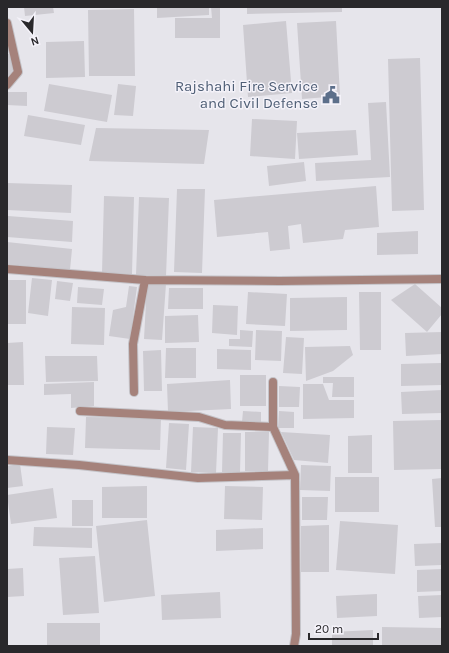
<svg xmlns="http://www.w3.org/2000/svg" width="449" height="653" font-family="Karla,sans-serif">
<rect width="100%" height="100%" fill="#e6e5eb"/>
<path fill="#cdcbd1" d="M24,7H53L54,13L25,16Z
M157,7H209V15L157,18Z
M211,7H220V38H175V18H212Z
M247,7H342V12L247,14Z
M134,9L135,76H89L88,10Z
M286,21L292,93L248,97L243,25Z
M336,21L340,96L302,99L297,23Z
M84,41L85,77L46,78V42Z
M7,54H9L14,69L7,77Z
M420,58L424,210L392,211L388,59Z
M49,84L112,95L107,122L44,111Z
M118,84L136,86L133,116L114,115Z
M7,92H27V106L7,105Z
M386,102L390,177L316,181L315,163L371,160L368,103Z
M28,115L85,125L81,145L24,136Z
M252,119L297,121L295,159L250,156Z
M96,128L209,130L204,164L89,161Z
M356,130L358,155L299,159L297,133Z
M304,162L306,181L269,186L267,166Z
M7,183L72,185L71,213L7,210Z
M376,186L379,227L345,230L343,239L303,243L301,224L288,226L290,249L270,251L268,232L217,237L214,200Z
M177,189H205L202,273L174,272Z
M104,196L134,197L132,274L102,273Z
M139,197L169,198L166,276L136,275Z
M8,216L73,221L72,242L7,237Z
M418,231V254L377,255V233Z
M7,242L72,249L70,270L7,264Z
M32,278L52,280L48,316L28,313Z
M7,280H26V324H7Z
M57,281L73,283L70,301L55,299Z
M147,283L166,284L162,340L144,339Z
M415,284L442,308V314L427,332L391,300Z
M129,286L137,287L130,339L109,336L113,310L126,307Z
M78,287L104,289L102,305L77,303Z
M169,288H203V309H168Z
M248,292L287,294L285,326L246,324Z
M359,292H381V350H360Z
M347,297V330L290,331V298Z
M213,305L238,306L237,335L212,333Z
M72,307L105,308L104,345L71,344Z
M198,315L199,342L165,343V316Z
M240,330L253,331L252,347L229,346V339H240Z
M256,330L282,331L281,361L255,360Z
M442,332V354L406,356L405,333Z
M286,337L304,338L302,374L283,373Z
M23,342L24,385H7V343Z
M350,346L353,355L333,371L306,381L305,347Z
M166,348H196V378H165Z
M217,349L251,350V370L217,369Z
M161,350L162,391H144L143,351Z
M45,356H97L98,381L46,382Z
M441,363L442,385L401,386V364Z
M240,375H266V406H240Z
M323,377H354V397H332L333,383H323Z
M230,380L231,409L168,412L167,384Z
M94,382V406L71,408V394L44,395V384Z
M303,384H323L329,400H354V418L303,419Z
M279,386L300,387L299,407H279Z
M442,390V413L402,414L401,392Z
M243,411L261,412V423L242,422Z
M279,411L294,412V428H278Z
M86,417L161,418L160,450L85,448Z
M442,420V469L394,470L393,421Z
M169,423L189,424L186,470L166,468Z
M47,427L75,428L73,455L46,454Z
M193,427L218,428L216,473L191,472Z
M245,432H269L268,471H245Z
M281,432L330,435L328,463L294,460Z
M223,433H241L240,472H222Z
M372,435V473H348V436Z
M20,464L23,486L7,488V466Z
M301,465L331,466L330,491L300,490Z
M335,477H379V512H335Z
M442,478V527H435L432,479Z
M147,486V518H102V487Z
M225,486L263,487L262,520L224,519Z
M53,488L57,518L11,524L7,495Z
M302,497H328L327,520H302Z
M72,500H93V526H72Z
M147,520L155,596L104,602L96,526Z
M340,521L398,525L395,574L336,570Z
M329,525V572H301V526Z
M34,527L92,528V548L33,546Z
M263,528V549L216,551V530Z
M442,543V565L415,566L414,544Z
M95,556L99,613L63,615L59,558Z
M23,568L24,596L7,597V569Z
M442,569V591L417,592V570Z
M220,592L221,618L162,620L161,595Z
M377,594V616L337,618L336,596Z
M442,595V617L419,618L418,596Z
M47,623H100V646H47Z
M382,627L442,628V646H382Z
M373,630V646H332V632Z"/>
<g fill="none" stroke-linecap="round" stroke-linejoin="round">
<g stroke="#c4c3c8" stroke-width="10">
<path id="minor" d="M7,23L18,72L7,85
M7,269L145,280L280,281L442,279
M273,382V427L295,475L296,634L294,646
M134,392L133,344L145,280
M80,411L199,417L225,425L273,427
M7,460L79,465L198,478L295,475"/>
</g>
<use href="#minor" stroke="#a5827b" stroke-width="8"/>
</g>
<defs>
<g id="civic-bare" transform="scale(1.38)"><path d="M-.6-6.5H3V-4.5H.6V-3L4-1V1h2V6H-6V1h2V-1L-.6-3ZM-1.2 2.5V6h2.4V2.5Z" fill="#5c6f8a" stroke="#f4f2f9" stroke-width="2.5" paint-order="stroke"/></g>
</defs>
<g fill-rule="evenodd">
<use href="#civic-bare" x="331" y="95"/>
</g>
<g text-anchor="middle" dominant-baseline="central" stroke-width="3" stroke-linejoin="round" paint-order="stroke">
<g font-size="15" fill="#4e5e75" stroke="#f4f2f9" text-anchor="end">
<text x="318" y="86">Rajshahi Fire Service<tspan x="318" dy="17">and Civil Defense</tspan></text>
</g>
</g>
<rect width="449" height="653" fill="none" stroke="#29282b" stroke-width="16"/>
<g transform="translate(32 32) rotate(162)" stroke="#f4f2f9" stroke-width="3" paint-order="stroke">
<path d="M0-3L7 15L0 10L-7 15Z" fill="#29282b"/>
<text y="-6" font-size="11" font-weight="bold" text-anchor="middle" fill="#29282b">N</text>
</g>
<path d="M309 633v6h69v-6" fill="none" stroke="#29282b" stroke-width="2"/>
<text x="315" y="633" font-size="12" fill="#29282b" stroke="#f4f2f9" stroke-width="3" paint-order="stroke">20 m</text>
</svg>
